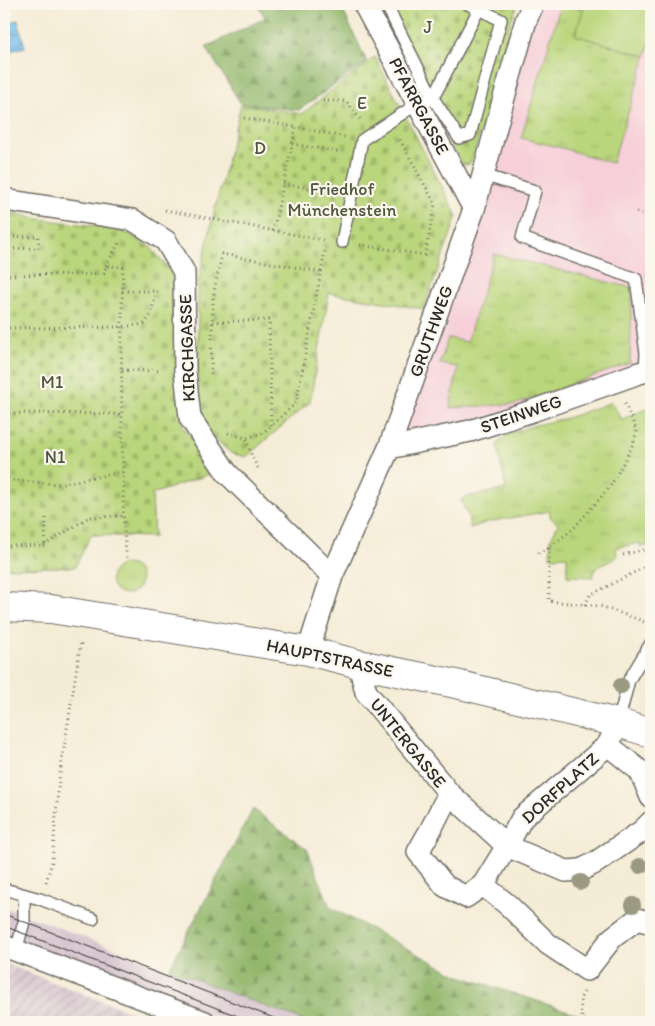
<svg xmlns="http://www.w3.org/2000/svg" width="655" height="1026" font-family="Itim,sans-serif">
<defs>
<pattern id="industrial-furrows" width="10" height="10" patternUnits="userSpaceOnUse" patternTransform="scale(1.25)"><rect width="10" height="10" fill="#d1bdca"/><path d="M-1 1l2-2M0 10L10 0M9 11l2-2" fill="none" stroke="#aa9aa4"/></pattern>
<pattern id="forest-firs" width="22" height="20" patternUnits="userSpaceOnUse" patternTransform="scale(1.25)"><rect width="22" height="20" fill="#93b76c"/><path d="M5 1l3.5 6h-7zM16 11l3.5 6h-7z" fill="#789559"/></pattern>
<pattern id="cemetery-stones" width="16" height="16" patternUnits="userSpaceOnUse" patternTransform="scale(1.25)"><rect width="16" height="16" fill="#bad67c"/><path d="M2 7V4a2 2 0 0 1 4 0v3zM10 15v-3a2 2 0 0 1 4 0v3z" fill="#a0b86b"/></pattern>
<pattern id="park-tufts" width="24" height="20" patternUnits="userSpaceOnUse" patternTransform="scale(1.25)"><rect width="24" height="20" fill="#bad67c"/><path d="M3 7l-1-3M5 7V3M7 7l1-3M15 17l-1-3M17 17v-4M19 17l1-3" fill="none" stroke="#a0b86b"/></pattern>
<pattern id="water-waves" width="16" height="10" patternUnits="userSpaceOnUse" patternTransform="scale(1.25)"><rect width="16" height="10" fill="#70b9e8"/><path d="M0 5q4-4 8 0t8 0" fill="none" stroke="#5c97bc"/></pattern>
</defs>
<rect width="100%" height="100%" fill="#fbf7ec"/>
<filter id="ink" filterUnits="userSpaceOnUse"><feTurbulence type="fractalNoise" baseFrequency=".02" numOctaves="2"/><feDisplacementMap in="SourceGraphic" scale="10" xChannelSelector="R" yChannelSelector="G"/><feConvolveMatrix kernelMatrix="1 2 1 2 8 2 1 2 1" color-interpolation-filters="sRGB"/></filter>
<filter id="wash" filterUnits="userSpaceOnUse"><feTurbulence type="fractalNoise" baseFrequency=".0096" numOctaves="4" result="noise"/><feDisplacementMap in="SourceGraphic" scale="20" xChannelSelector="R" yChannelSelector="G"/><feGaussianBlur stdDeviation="1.12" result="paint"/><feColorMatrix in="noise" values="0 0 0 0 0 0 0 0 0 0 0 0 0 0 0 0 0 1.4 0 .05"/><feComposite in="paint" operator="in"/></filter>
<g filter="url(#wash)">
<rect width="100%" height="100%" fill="#f5ecd6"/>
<path fill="#f6cfd8" d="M538,4H651V370L389,448Z"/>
<path fill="url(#industrial-furrows)" d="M4,963L24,971L157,1022H4Z"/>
<path fill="#d1bdca" d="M4,907L169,969L306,1022H229L4,937Z"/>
<path fill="url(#forest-firs)" stroke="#5f714c" d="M257,4H340L367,62L299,110L241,104L206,47L265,18Z
M253,809L307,849L330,907L457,975L602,1022H306L169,969Z"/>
<path fill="url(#cemetery-stones)" stroke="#728054" d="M375,4H518L512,18L473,158L469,164L465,165L461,163Z
M375,57L457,216L424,309L329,293L310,402L246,457L231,453L207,432L198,408V284L211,225L241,104L302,114Z
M4,211L39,219L103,227L130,234L151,248L176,277L178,364L182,425L216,472L152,494L154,537L91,535L75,567L4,568Z"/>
<path fill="url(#park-tufts)" stroke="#728054" d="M561,4L583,9L576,35L646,56L612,163L562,148L521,138Z
M494,254L632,288L630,363L516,404L450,408L458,367L440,364L448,338L467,342Z
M611,402L622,419L651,407V545L641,547L639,543L616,548L617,557L595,569L593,577L567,576V556L550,557L551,539L558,524L550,517V511L488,522L470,528L468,516L461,500L466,497L506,489L497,444C510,427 550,423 570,417C584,412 598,407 611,402Z
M111 579a15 15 0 1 1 30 0a15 15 0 1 1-30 0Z"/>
<path fill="#bad67c" stroke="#728054" d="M585,4H651V38L646,56L575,35Z"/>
<path fill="url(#water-waves)" stroke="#4e728a" d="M18,20L25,47L10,51L4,29V23Z"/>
</g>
<g filter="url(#ink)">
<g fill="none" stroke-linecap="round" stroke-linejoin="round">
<g stroke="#726f67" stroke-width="14">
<path id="service" d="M386,4L433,98L459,138L470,135L501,20L479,9L481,4
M483,175L535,191L522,238L636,279L646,353L645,371
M342,242L362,140L417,104L433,98L479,9L468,4
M618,723L629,680L651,643
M4,889L40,899L93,919
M16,951L24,922V895"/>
</g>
<g stroke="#726f67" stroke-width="24">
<path id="minor" d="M364,4L474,209
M4,198L11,201L133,220L166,241L184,272L185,371L190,418L227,473L332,576
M389,448L470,431L532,411L639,373L651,370
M308,651L332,576L389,448L474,209L505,94L526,20L533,4
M359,664L366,692L449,793L507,846L566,871L581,870L595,863L642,831L651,822
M608,745L640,771L651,797
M449,793L431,829L418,852L445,886L466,897L483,885L508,905L548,944L587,970L612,938L637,919L651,923
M483,885L507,846L522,818L608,745L618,723
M4,946L205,1022"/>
</g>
<g stroke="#726f67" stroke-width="30">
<path id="secondary" d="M4,607L51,609L308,651L359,664L456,684L618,723L651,733"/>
</g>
<path stroke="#726f67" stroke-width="3" stroke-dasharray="1 4" stroke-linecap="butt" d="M323,101H346L360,119
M244,118L296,127
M292,144L340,152
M283,184L333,192
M165,210L323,240
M636,212L651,217
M273,231L296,127L345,137
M4,237L38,236L39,248L4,249
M360,245L425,255L435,204L399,138
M106,266L120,241
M321,272L325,251
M4,275L104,274L106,266L123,267C121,335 121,402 123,470C124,499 122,528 127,558
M122,291H157
M213,322L269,320L271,425
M4,328L122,327L144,324L150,316L157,291
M122,370L162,371
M211,374L213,297L222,254L321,272L296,403L263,433L246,438
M4,413L121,414
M228,433L246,438L252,457L258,468
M4,476L10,480L58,484L123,472
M45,544L46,518
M4,546L45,545L89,517L123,516
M549,548V601L600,606L640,620L648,624
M538,553L549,548L573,529L610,487L631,449L637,431L624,402
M623,555L651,548
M585,605L590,595L651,564
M46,882L52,862L59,780L81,641
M584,992L580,999L582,1018L587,1022"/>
<use href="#service" stroke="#fff" stroke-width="11"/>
<use href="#minor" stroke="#fff" stroke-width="21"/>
<use href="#secondary" stroke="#fff" stroke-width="28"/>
<path stroke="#2b2b2b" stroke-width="1" d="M4,914L284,1022
M4,926L253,1022"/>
</g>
<g fill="#9a9a83">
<circle cx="621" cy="686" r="8"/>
<circle cx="640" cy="866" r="8"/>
<circle cx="581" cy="882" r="8"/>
<circle cx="633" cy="905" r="8"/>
</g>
</g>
<g text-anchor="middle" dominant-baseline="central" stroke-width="4.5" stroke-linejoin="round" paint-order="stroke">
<g font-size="18" fill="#4f563f" stroke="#fbf7ec">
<text x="428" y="27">J</text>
<text x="362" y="103">E</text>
<text x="260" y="148">D</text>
<text x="342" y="189">Friedhof<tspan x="342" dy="21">Münchenstein</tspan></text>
<text x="52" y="382">M1</text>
<text x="55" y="457">N1</text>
</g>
<g font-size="18" fill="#2b2b2b" stroke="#fbf7ec">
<text transform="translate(419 106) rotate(62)">PFARRGASSE</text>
<text transform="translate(431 331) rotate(-70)">GRUTHWEG</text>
<text transform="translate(187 348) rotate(-92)">KIRCHGASSE</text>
<text transform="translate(521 414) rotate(-19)">STEINWEG</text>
<text transform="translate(330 658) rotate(12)">HAUPTSTRASSE</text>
<text transform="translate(408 743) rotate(51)">UNTERGASSE</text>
<text transform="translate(560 788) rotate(-42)">DORFPLATZ</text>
</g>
</g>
<rect width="655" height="1026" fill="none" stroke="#fbf7ec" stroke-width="20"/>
</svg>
